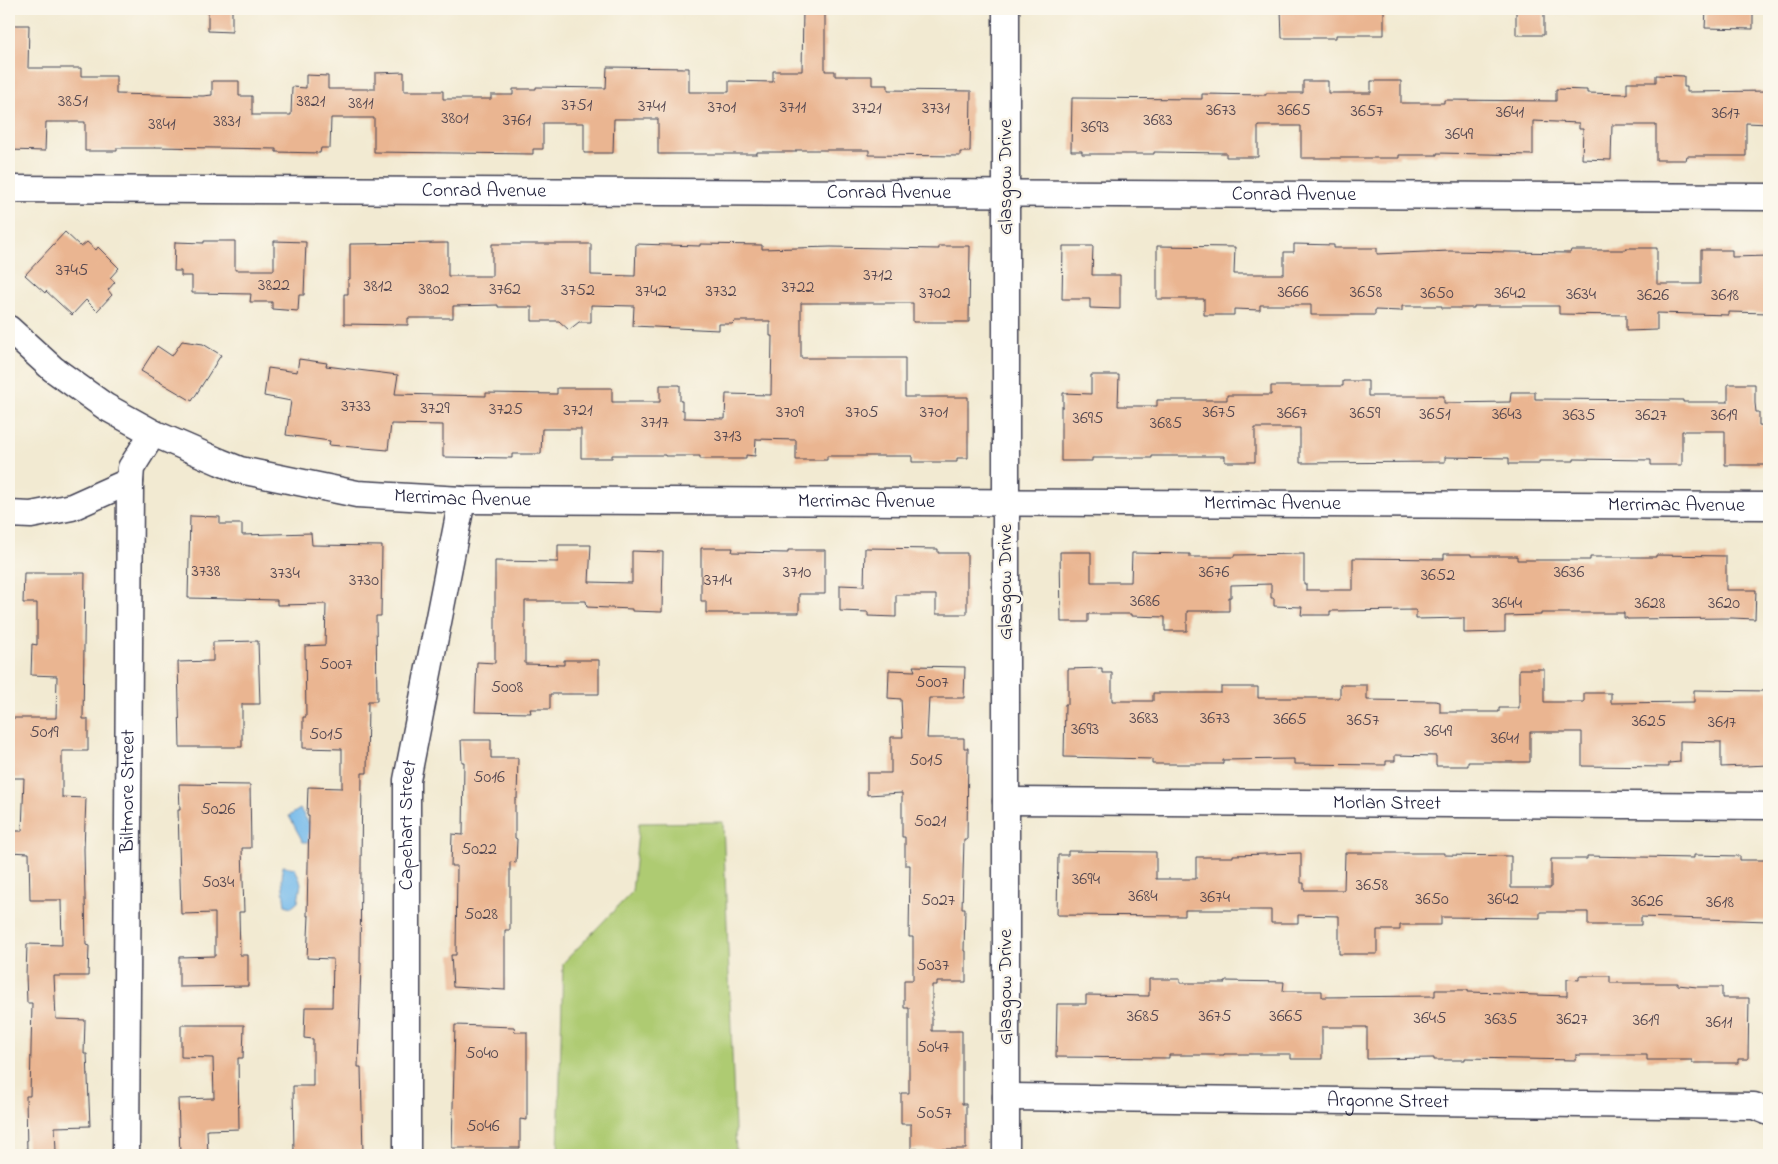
<svg xmlns="http://www.w3.org/2000/svg" width="1778" height="1164" font-family="'Indie Flower',sans-serif">
<rect width="100%" height="100%" fill="#fbf7ec"/>
<filter id="ink" filterUnits="userSpaceOnUse"><feTurbulence type="fractalNoise" baseFrequency=".02" numOctaves="2"/><feDisplacementMap in="SourceGraphic" scale="10" xChannelSelector="R" yChannelSelector="G"/><feConvolveMatrix kernelMatrix="1 2 1 2 8 2 1 2 1" color-interpolation-filters="sRGB"/></filter>
<filter id="wash" filterUnits="userSpaceOnUse"><feTurbulence type="fractalNoise" baseFrequency=".0096" numOctaves="4" result="noise"/><feDisplacementMap in="SourceGraphic" scale="20" xChannelSelector="R" yChannelSelector="G"/><feGaussianBlur stdDeviation="1.12" result="paint"/><feColorMatrix in="noise" values="0 0 0 0 0 0 0 0 0 0 0 0 0 0 0 0 0 1.4 0 .05"/><feComposite in="paint" operator="in"/></filter>
<g filter="url(#wash)">
<rect width="100%" height="100%" fill="#f2ead2"/>
<path fill="#aecb72" stroke="#687656" d="M723,822L736,1155H558L563,963L632,892L639,823Z"/>
<path fill="#73b9ea" stroke="#4a6e92" d="M300,809L321,842H303L289,816Z
M283,866L295,868L301,883L298,902L292,907L285,905L282,880Z"/>
<g id="blocks">
<path fill="#eab591" d="M208,9H232V32L208,31Z
M803,9H825V71H835V76H872V85H888V90L971,91L970,152H960V156L869,155V150H796V152H757V154H658V119H614L613,153H584V123H543V149H533V154L374,152V118H331L330,148H321L320,153L276,152V149L155,147V148H117V151H85V122H46L45,151L9,150V25H29L28,68H81V76H116V94L203,96L212,95V81H239V96H252V115H291L292,87L306,88V75L328,76V89H375V73L404,72V91H443V99H491V95H513V89H536V87L606,88L607,67L689,68V92H729V81L773,82V71H802Z
M1281,9H1384V35H1336V38H1282Z
M1516,9H1544V35H1516Z
M1706,9H1753V29L1705,28Z
M1656,75L1684,76V87H1687V92L1769,91V124L1746,123V156H1687L1686,160H1656V125H1612L1611,160L1582,159L1583,129H1579V123L1533,121V155L1437,153V155H1399V158H1301V126H1258V157H1226V153L1154,152V154H1082V151H1071L1072,98L1202,99V94L1266,95V93H1303V81H1328V93H1371V81H1401V103H1444V100L1556,101V89L1587,90V93L1627,94V82H1656Z
M65,232L81,247L87,242L96,250L98,247L119,268L110,278L115,282L108,290L112,295L97,311L86,300L72,315L46,291L45,293L25,275Z
M204,241H235V270H274V241L306,242L304,295H299L298,311L272,309V302H250L251,294L192,293V276H181V271H174L175,242L204,243Z
M448,243V276H492V244H591V275L635,276L636,244L700,246V244L762,245V249L831,247L939,249V246H970L969,322H913V303H801V358H905V397H968V458H957V462H912V456H827V460H796V440L756,439L755,456L746,455V459H700V456H665V455H612V458H581V429H542L541,454H512V458L443,457V425L391,424L388,450L329,445L330,441L286,435L291,401L264,396L268,368L297,372L299,359L327,363L326,366L398,375L395,394L486,396V393L557,394V388H612V402H660V385H680V401H682V410H684V418L725,419L726,394L771,395L772,336H770V321H735L732,324H719V330L633,326L634,306L591,305V322H579L569,330L559,321H532V307H498V305L453,306V318H408V325L344,324V294H348V279H350V244Z
M1294,244L1334,245V248H1377V254L1450,251L1570,253L1571,250H1626L1625,248H1657V284H1701V250H1732V257L1769,256V313L1729,312V315L1657,313V330L1626,331V315L1559,314V306H1474V308H1442V306H1402V311L1375,310V315H1311V305H1260V310L1234,309V315H1204V299H1157V246L1235,247L1234,274H1284V252H1294Z
M1063,246H1093L1092,275H1120V309L1090,308V299H1062Z
M182,341L203,344L221,355L192,401L141,371L157,346L172,356Z
M1091,375H1119L1118,406H1157V400H1227V395H1271V386H1343V381H1368V396H1444V403L1510,402L1511,392H1535V399L1683,400V402H1728V384H1755V403L1756,412H1759V425L1769,426V465H1725V431H1682V465H1651V460L1574,459V461H1539V464H1509V458L1445,457V462L1300,463V428H1255V462H1225V456H1152V458H1092V461H1061V407H1063V393L1091,394Z
M190,516L220,517V524H242V535L311,533L312,545L382,546L381,616H376L377,701H368L367,773H362L360,963H361L358,1067H361L363,1155H294L293,1086H313V1039L304,1038L305,1007H332L333,959L307,958L309,916H307L309,815H307L308,787L342,788V749L303,748V717H306L305,646L325,645L326,604L277,605V600L188,598Z
M558,545H591L589,582L632,583V551L663,552L662,612L632,611V609L587,607L586,601H525V664L564,665V660H599V694H550V709H530L531,713L475,712L477,662L495,663V561L558,562Z
M701,548H733L732,552L788,553V550H825V594H799V613H706V601H701Z
M865,548L938,549V553H967V614H936V595H896V617L868,616V612L840,611V585L864,586Z
M1060,552H1091V582H1131L1132,553L1190,554V557H1234V555L1304,554V584H1306V590H1353V558L1444,559V554H1471V556H1517V560H1590V557H1656V555L1726,556V590H1756L1755,619L1732,618L1627,619V618H1624V613H1541V615L1505,616V632L1464,633V618L1416,619V610L1330,611V615H1301L1302,607L1274,606V598H1271V584L1231,585V597H1229V611H1187V631H1165V617L1131,616V614H1088V622H1061Z
M24,573H85L83,719H88V751H62V797L86,798L84,849L86,945L89,946L88,976H54L56,1019L85,1020L84,1054H87L90,1126L55,1127L56,1152L27,1153L26,1096H30L32,1003H27L26,975L27,944L62,945L61,900H30L29,853L9,852L10,831H22L24,778H9V718H56L57,676L31,675L32,644L37,645V603H23Z
M258,641L260,704H242V747H180L178,662L213,661V642Z
M913,666L965,667L964,698H929L927,738H964V748H968L967,840H964L962,908H965L964,951H966V982H937V985H932V1031H962V1104H966V1149H911V1124H901V1093H909V1008H904V980H913V937H909L910,865H905V837H902V793L867,795V773H891V737H903L901,699L888,698L889,670L915,671Z
M1102,668V673H1112V701H1153V693H1221V687H1258V698H1340V685H1367V700L1435,701L1440,702V712H1499V708H1519V669H1544V702H1584V693H1611V703L1694,702V690L1769,691V765L1721,767V742L1680,741V762L1669,763V767L1582,766V732H1530V762H1468V766H1436V756L1395,755V761H1386V765L1294,764V759L1223,760V764H1152V759L1064,757L1065,704H1068V669Z
M461,740H491V758H518L517,799H515V838L517,839L516,863L510,862V930H505V990L453,987L451,955H456L457,866H451L452,834L463,835L464,762H462Z
M179,784L250,785L251,848H242L244,912H239L240,955H248V986L179,987V957L215,956V913L181,914L178,810H180Z
M1068,851L1156,852V879H1196V857H1233V855L1301,853V883H1304V890H1344L1345,853H1444V855L1511,856V888H1551V859H1587V856L1694,858V855L1740,856V860H1769V921L1641,917V925H1588V912H1540V918L1441,917V925H1400V930H1377V954H1339V916L1298,915V923H1271V910H1185V916L1057,915L1058,855H1068Z
M1579,976H1610V983H1678V985L1697,987H1722V998H1749L1748,1059H1738V1063H1692V1060H1647V1055H1576V1060L1465,1058V1060H1434V1058L1367,1059V1027H1322V1059H1291V1054H1224V1055H1169V1058L1056,1057L1057,1004H1086V995L1149,996V979H1180V983H1225V981L1284,982L1283,991H1322V997L1435,996V990H1468V992L1506,993V994L1567,996V979L1579,980Z
M181,1025H244L243,1058H238L239,1129L207,1130L208,1155H180L178,1099L214,1098L213,1058L181,1057Z
M455,1025L514,1027L515,1032H527V1120L520,1119V1148H452Z"/>
</g>
</g>
<g filter="url(#ink)">
<use href="#blocks" fill-opacity="0" stroke="#414052" stroke-width="1"/>
<g fill="none" stroke-linecap="round" stroke-linejoin="round">
<g stroke="#414052" stroke-width="29">
<g id="minor">
<path d="M1006,9V1155"/>
<path id="s1" d="M9,189L1769,197"/>
<path id="s2" d="M9,329L53,369L106,407L153,433L220,462L240,470L357,494L462,500L1769,506"/>
<path d="M9,514L31,515L72,507L130,481"/>
<path id="s3" d="M1006,801L1769,806"/>
<path id="s4" d="M1006,1097L1754,1106L1769,1112"/>
<path id="s5" d="M126,1155L130,481L131,468L153,433"/>
<path id="s6" d="M407,1155V780L462,500"/>
</g>
</g>
<use href="#minor" stroke="#fff" stroke-width="26"/>
</g>
</g>
<g text-anchor="middle" dominant-baseline="central" stroke-width="5" stroke-linejoin="round" paint-order="stroke">
<g font-size="18" fill="#544750">
<text x="73" y="102">3851</text>
<text x="311" y="102">3821</text>
<text x="361" y="104">3811</text>
<text x="577" y="106">3751</text>
<text x="652" y="107">3741</text>
<text x="722" y="108">3701</text>
<text x="793" y="108">3711</text>
<text x="867" y="109">3721</text>
<text x="936" y="109">3731</text>
<text x="1221" y="111">3673</text>
<text x="1294" y="111">3665</text>
<text x="1367" y="112">3657</text>
<text x="1510" y="113">3641</text>
<text x="1726" y="114">3617</text>
<text x="455" y="119">3801</text>
<text x="517" y="121">3761</text>
<text x="1158" y="121">3683</text>
<text x="227" y="122">3831</text>
<text x="162" y="125">3841</text>
<text x="1095" y="128">3693</text>
<text x="1459" y="135">3649</text>
<text x="72" y="271">3745</text>
<text x="878" y="276">3712</text>
<text x="274" y="286">3822</text>
<text x="378" y="287">3812</text>
<text x="798" y="288">3722</text>
<text x="434" y="290">3802</text>
<text x="505" y="290">3762</text>
<text x="578" y="291">3752</text>
<text x="651" y="292">3742</text>
<text x="721" y="292">3732</text>
<text x="1293" y="293">3666</text>
<text x="1366" y="293">3658</text>
<text x="935" y="294">3702</text>
<text x="1437" y="294">3650</text>
<text x="1510" y="294">3642</text>
<text x="1581" y="295">3634</text>
<text x="1653" y="296">3626</text>
<text x="1725" y="296">3618</text>
<text x="356" y="407">3733</text>
<text x="435" y="409">3729</text>
<text x="506" y="410">3725</text>
<text x="578" y="411">3721</text>
<text x="790" y="413">3709</text>
<text x="862" y="413">3705</text>
<text x="934" y="413">3701</text>
<text x="1219" y="413">3675</text>
<text x="1292" y="414">3667</text>
<text x="1365" y="414">3659</text>
<text x="1435" y="415">3651</text>
<text x="1507" y="415">3643</text>
<text x="1579" y="416">3635</text>
<text x="1651" y="416">3627</text>
<text x="1724" y="416">3619</text>
<text x="1088" y="419">3695</text>
<text x="655" y="423">3717</text>
<text x="1166" y="424">3685</text>
<text x="728" y="437">3713</text>
<text x="206" y="572">3738</text>
<text x="797" y="573">3710</text>
<text x="1214" y="573">3676</text>
<text x="1569" y="573">3636</text>
<text x="285" y="574">3734</text>
<text x="1438" y="576">3652</text>
<text x="364" y="581">3730</text>
<text x="718" y="581">3714</text>
<text x="1145" y="602">3686</text>
<text x="1507" y="604">3644</text>
<text x="1650" y="604">3628</text>
<text x="1724" y="604">3620</text>
<text x="336" y="665">5007</text>
<text x="932" y="683">5007</text>
<text x="507" y="688">5008</text>
<text x="1144" y="719">3683</text>
<text x="1215" y="719">3673</text>
<text x="1290" y="720">3665</text>
<text x="1363" y="721">3657</text>
<text x="1649" y="722">3625</text>
<text x="1722" y="723">3617</text>
<text x="1085" y="730">3693</text>
<text x="1438" y="732">3649</text>
<text x="44" y="733">5019</text>
<text x="326" y="735">5015</text>
<text x="1505" y="739">3641</text>
<text x="926" y="761">5015</text>
<text x="489" y="778">5016</text>
<text x="218" y="810">5026</text>
<text x="930" y="822">5021</text>
<text x="479" y="850">5022</text>
<text x="1086" y="880">3694</text>
<text x="218" y="883">5034</text>
<text x="1372" y="886">3658</text>
<text x="1143" y="897">3684</text>
<text x="1215" y="898">3674</text>
<text x="1432" y="900">3650</text>
<text x="1503" y="900">3642</text>
<text x="938" y="901">5027</text>
<text x="1647" y="902">3626</text>
<text x="1720" y="903">3618</text>
<text x="481" y="915">5028</text>
<text x="933" y="966">5037</text>
<text x="1143" y="1017">3685</text>
<text x="1215" y="1017">3675</text>
<text x="1286" y="1017">3665</text>
<text x="1430" y="1019">3645</text>
<text x="1501" y="1020">3635</text>
<text x="1572" y="1020">3627</text>
<text x="1646" y="1021">3619</text>
<text x="1719" y="1023">3611</text>
<text x="933" y="1048">5047</text>
<text x="482" y="1054">5040</text>
<text x="934" y="1114">5057</text>
<text x="483" y="1127">5046</text>
</g>
<g font-size="20" fill="#22223b" stroke="#fbf7ec">
<text transform="translate(1006 177) rotate(-90)">Glasgow Drive</text>
<text stroke="none"><textPath href="#s1" startOffset="475">Conrad Avenue</textPath></text>
<text stroke="none"><textPath href="#s1" startOffset="880">Conrad Avenue</textPath></text>
<text stroke="none"><textPath href="#s1" startOffset="1285">Conrad Avenue</textPath></text>
<text stroke="none"><textPath href="#s2" startOffset="498">Merrimac Avenue</textPath></text>
<text stroke="none"><textPath href="#s2" startOffset="902">Merrimac Avenue</textPath></text>
<text stroke="none"><textPath href="#s2" startOffset="1308">Merrimac Avenue</textPath></text>
<text stroke="none"><textPath href="#s2" startOffset="1712">Merrimac Avenue</textPath></text>
<text transform="translate(1006 582) rotate(-90)">Glasgow Drive</text>
<text stroke="none"><textPath href="#s5" startOffset="364">Biltmore Street</textPath></text>
<text stroke="none"><textPath href="#s3" startOffset="381">Morlan Street</textPath></text>
<text stroke="none"><textPath href="#s6" startOffset="330">Capehart Street</textPath></text>
<text transform="translate(1006 987) rotate(-90)">Glasgow Drive</text>
<text stroke="none"><textPath href="#s4" startOffset="382">Argonne Street</textPath></text>
</g>
</g>
<rect width="1778" height="1164" fill="none" stroke="#fbf7ec" stroke-width="30"/>
</svg>
